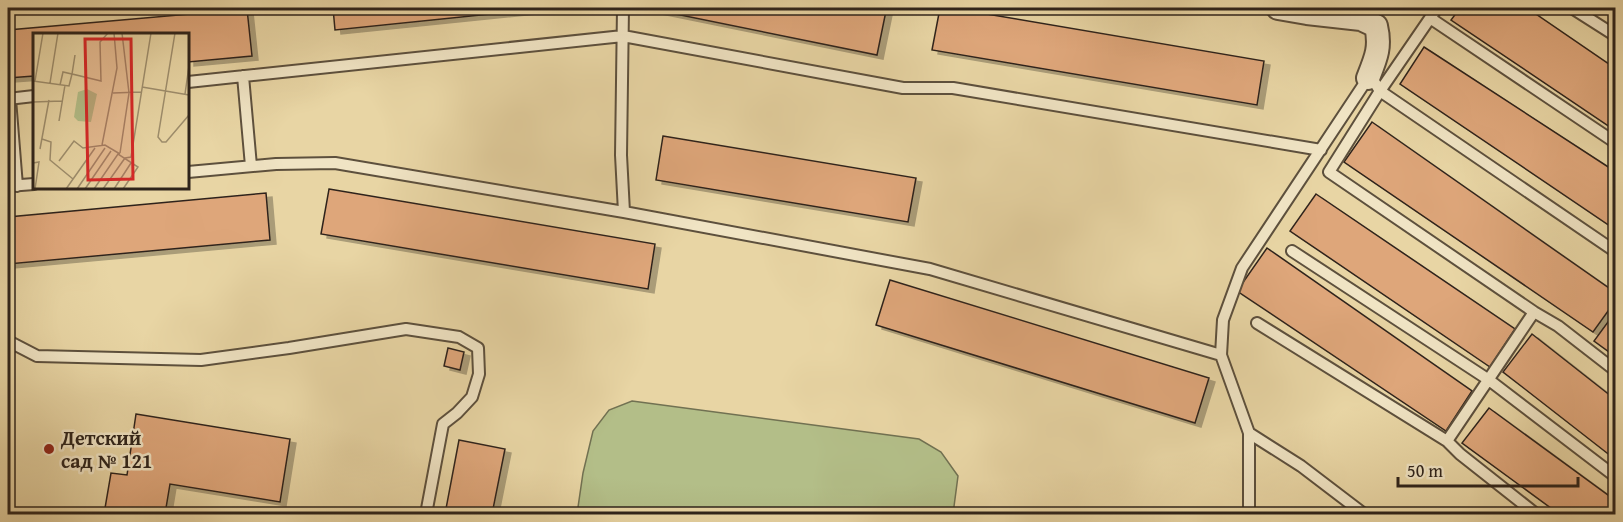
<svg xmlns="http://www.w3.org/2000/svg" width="1623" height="522" font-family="'Gentium Book Plus',serif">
<defs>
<filter id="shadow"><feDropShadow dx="6" dy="4" stdDeviation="0" flood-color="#0004"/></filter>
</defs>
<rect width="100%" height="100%" fill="#e8d5a4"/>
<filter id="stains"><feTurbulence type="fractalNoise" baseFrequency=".00333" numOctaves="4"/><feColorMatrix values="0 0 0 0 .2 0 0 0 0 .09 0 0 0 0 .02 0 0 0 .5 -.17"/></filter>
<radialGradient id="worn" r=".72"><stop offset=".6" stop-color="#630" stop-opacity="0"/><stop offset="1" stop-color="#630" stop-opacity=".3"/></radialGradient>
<path fill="#b3be88" stroke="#717152" stroke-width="1.5" d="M632,401L919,439L941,452L958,476L953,514H577L583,473L593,431L609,410Z"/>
<path fill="#dea67a" stroke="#2f241b" stroke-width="1.5" filter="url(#shadow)" d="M333,8H550L335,30Z
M646,8H868L886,11L877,55Z
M940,8H951L1264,61L1257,105L932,50Z
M1460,8H1527L1616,69V131L1451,20Z
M247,9L252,56L188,62V34H34V76L8,78V30Z
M1424,47L1616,172V230L1400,84Z
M1372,122L1616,293V300L1593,332L1344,162Z
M663,136L916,178L908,222L656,180Z
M329,189L655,244L648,289L321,234Z
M266,193L270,240L8,264V217Z
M1316,194L1515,329L1490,367L1290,231Z
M1267,248L1472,391L1446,431L1237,291Z
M890,280L1209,378L1195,423L876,325Z
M1616,311V357L1594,341Z
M1532,334L1616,400V460L1503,372Z
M448,348L464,352L460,370L444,366Z
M1489,408L1616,501V514H1559L1462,443Z
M136,414L290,439L280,502L170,484L165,514H104L111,473L127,475Z
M459,440L505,449L492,514H445Z"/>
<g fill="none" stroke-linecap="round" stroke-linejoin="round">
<g stroke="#5d503d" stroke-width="14">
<path id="lane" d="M623,8L621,155L624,212
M1437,8L1380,91L1329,172L1534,312L1558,326L1616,371
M1572,8L1616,36
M1430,18L1616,143
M243,76L251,166
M188,82L623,36L903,88H953L1321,150
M8,99L34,96
M10,99L17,186
M188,172L276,164L335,163L624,212L930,269L1221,355
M8,186L34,184
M1292,251L1489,380L1616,477
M1257,323L1447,441L1460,454L1536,514
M8,341L37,356L201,360L289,348L406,329L459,337L478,348L479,374L472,397L457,413L443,424L426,514
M1249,433L1301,466L1364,514
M1447,441L1534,312
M1249,514V433L1221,355L1223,320L1242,268L1368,78L1375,83L1380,91L1616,252"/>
</g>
<g stroke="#5d503d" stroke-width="26">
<path id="street" d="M1278,8L1307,13L1361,19L1376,26C1381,47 1376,58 1368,78"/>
</g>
<use href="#lane" stroke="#f0e4c4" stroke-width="10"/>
<use href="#street" stroke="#f0e4c4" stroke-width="22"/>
</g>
<circle fill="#8f2418" stroke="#f0e4c4" stroke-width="2" cx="49" cy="449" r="6"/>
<g text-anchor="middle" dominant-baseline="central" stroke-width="5" stroke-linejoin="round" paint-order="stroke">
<g font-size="20" font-weight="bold" fill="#2f241b" stroke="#f0e4c4" text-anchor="start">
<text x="61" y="437">Детский<tspan x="61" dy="23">сад № 121</tspan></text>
</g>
</g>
<g transform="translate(33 33)">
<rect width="156" height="156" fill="#e8d5a4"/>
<path d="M54,56L64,61L58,89L45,88L41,84L45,59Z" fill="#b3be88"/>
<path fill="none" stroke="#9e8e6d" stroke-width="1.5" d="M142,0L125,104L129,109H133L156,82M0,48L36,53L39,41L68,48L67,9L75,0M2,48L10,0M17,50L25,0M27,52L30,39L39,41L42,22M109,54L156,62M80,60L108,59M152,61L156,33M0,69L29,68M26,88L32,52M9,106L18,109L17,127L40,146M69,112L84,35L81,0M7,116L16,67M87,120L96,60L89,0M26,128L41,108L50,115L72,112L87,121M0,130L6,129L2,156M33,156L62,115M44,156L72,115M52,156L78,118M61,156L85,121L105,134L90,156M70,156L92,125L98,124L118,0M81,156L98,130"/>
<path fill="#d62828" fill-opacity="0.15" stroke="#d62828" stroke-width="3" d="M52,6H98L100,146L55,147Z"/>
<rect width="156" height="156" fill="none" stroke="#2f241b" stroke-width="3"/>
</g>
<rect width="1623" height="522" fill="none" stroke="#e8d5a4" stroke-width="30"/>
<rect x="9" y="9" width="1605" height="504" fill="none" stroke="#2f241b" stroke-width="3"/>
<rect x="15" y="15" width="1593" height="492" fill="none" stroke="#2f241b" stroke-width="1.5"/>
<path d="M1398 477v9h180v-9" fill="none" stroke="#2f241b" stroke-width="3"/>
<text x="1407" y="477" font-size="18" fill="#2f241b" stroke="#f0e4c4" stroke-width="4.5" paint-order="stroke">50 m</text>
<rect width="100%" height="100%" filter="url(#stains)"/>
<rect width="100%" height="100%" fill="url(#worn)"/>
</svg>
